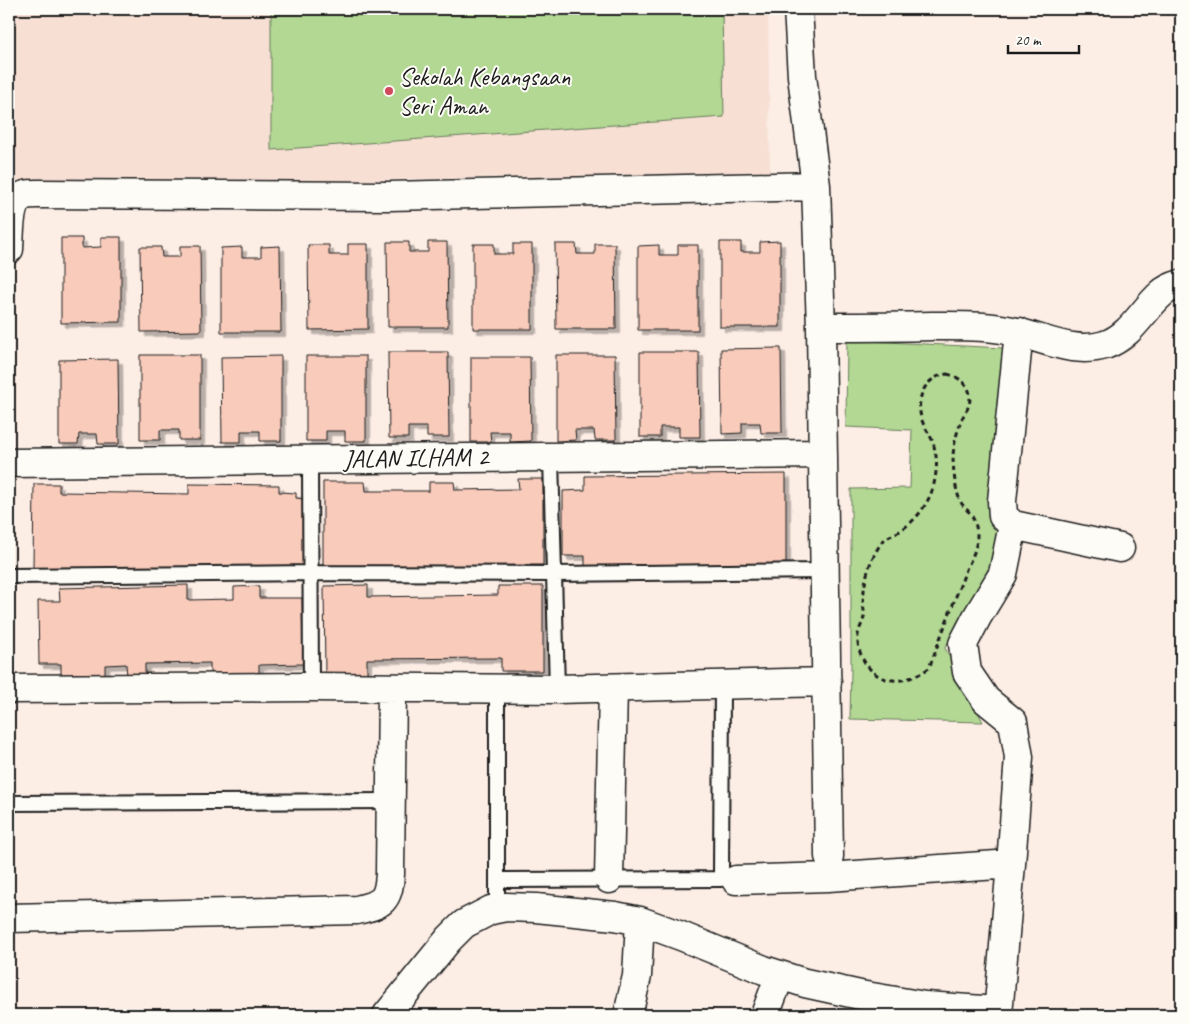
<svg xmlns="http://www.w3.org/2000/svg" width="1190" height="1024" font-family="Caveat,sans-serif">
<defs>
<filter id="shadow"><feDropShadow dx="4.5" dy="4.5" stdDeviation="0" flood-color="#0004"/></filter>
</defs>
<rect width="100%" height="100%" fill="#fcede5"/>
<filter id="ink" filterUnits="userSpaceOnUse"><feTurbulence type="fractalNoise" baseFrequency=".02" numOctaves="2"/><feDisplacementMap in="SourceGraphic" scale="10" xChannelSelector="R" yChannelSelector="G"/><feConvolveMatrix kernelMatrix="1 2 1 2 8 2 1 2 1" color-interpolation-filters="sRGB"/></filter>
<g filter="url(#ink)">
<path fill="#f7dfd4" d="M9,9H768L770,173L9,186Z"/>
<path fill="#b2d894" stroke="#677a58" d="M271,9H722L724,117L271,150Z
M847,340L1003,348L997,553L945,648L983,722L850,719L851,670V489L910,488L912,430L846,427Z"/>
<path fill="#f8cbbb" stroke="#1c1c1c" filter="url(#shadow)" d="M101,237H121V322L61,323V238H82V248L101,247Z
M780,241V327H720V242H741V252H760V242Z
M387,242H409V252H428V242H447L448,327H388Z
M348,244H368V329L309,330L308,245H329V255H348Z
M473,244H494V254H513V244H532V329H473Z
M555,244H576L577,254H595V244H615L616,329H556Z
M659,245V255H678V245H698V330H638V246Z
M180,246H200L201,331L141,332L140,247H161L162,257H180Z
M280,246L281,332H221V248L242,247V257H261V247Z
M781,348L782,433H761L760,423H742V433L722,434L721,349Z
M388,352H448L449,437H427V427H408V438H389Z
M640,352H699L700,437H679V427H660V437H640Z
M140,355H200V440H179V430H160V440H140Z
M556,355H615L616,440H595L594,430H575L576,440L556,441Z
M281,356V441H260V431H241V442H222L221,357Z
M306,356H366V441H345V431H326V441H306Z
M471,357H530L531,441L510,442V432H490L491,442H471Z
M118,359L119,444H98L97,434H79L78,444H59V360Z
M786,474V567L585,569V556H563V491L585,490V476Z
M518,479H543V565L323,567V482H365L366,491H429V482H454L455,490L519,489Z
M34,484H59V492L189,494V484L279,485V492L296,493V498L304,499L303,572L33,568Z
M188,585V600L234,599V587L259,586V598H302L303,664L259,665V681L210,682V663L145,664V676H127L126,664L105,665V682H61V664H39L38,601H60L59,588Z
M368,585V597L498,595V586H543V671H501V658L367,659V675H325L324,586Z"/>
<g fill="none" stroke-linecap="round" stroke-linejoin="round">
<g stroke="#1c1c1c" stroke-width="18">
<path id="lane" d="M551,457L557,689
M310,460L311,687
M9,576L311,573L554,574L825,571
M497,689V895
M9,803L391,801
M497,880L721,879L722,684"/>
</g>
<g stroke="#1c1c1c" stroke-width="31">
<path id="street" d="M798,9L802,76L816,186L821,327L829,856
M9,249C10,234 8,201 25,195C29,194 34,194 37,194L389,196L816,186
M821,327C858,327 895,327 932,326C961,326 991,325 1020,333C1048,340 1075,354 1105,345C1131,336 1142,311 1161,294C1166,289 1174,286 1181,284
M1019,332L1002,501L1003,516L1013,525L1120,548
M9,463L823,454
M9,689L311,687L557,689L827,682
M609,879L613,688
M736,880L828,877L1011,864
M9,918L357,910C383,904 388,901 390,874L392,688
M387,1015L449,939L464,924L491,910L506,907L536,908L615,916L640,921L681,936L764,970L805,983L860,995L925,1006L998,1011
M628,1015L637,976L640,921
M765,1015L780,975
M998,1015L1011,864L1019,757L1013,722L986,700L967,672L963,644L977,617L1003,574L1013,525"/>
</g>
<path stroke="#1c1c1c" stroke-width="3" stroke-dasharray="5 4" stroke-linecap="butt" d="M947,374C961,377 974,388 969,404C968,410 963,415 961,421C957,432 954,444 953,455C953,468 955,493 962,504C964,507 967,510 970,513C982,531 977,550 967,567L929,668C916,677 902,683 886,679C868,674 856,653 858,635C859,628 863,623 864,617C865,612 863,607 863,602C864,583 868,564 878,548C886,536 887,538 898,532C915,522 927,506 933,488C936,476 938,462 935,451C934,446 933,440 930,436C928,432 925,428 923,423C914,402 923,377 947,374Z"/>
<use href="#lane" stroke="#fdfcf7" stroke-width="14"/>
<use href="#street" stroke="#fdfcf7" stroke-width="28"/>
</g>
</g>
<circle fill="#d1495b" stroke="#fdfcf7" stroke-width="2" cx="389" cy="91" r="5"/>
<g text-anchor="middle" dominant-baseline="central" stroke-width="4" stroke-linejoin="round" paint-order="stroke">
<g font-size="25" fill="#1c1c1c" stroke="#fdfcf7" text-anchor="start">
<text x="399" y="77">Sekolah Kebangsaan<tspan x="399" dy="29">Seri Aman</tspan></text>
</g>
<g font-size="25" fill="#1c1c1c" stroke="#fdfcf7">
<text transform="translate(416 458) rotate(-1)">JALAN ILHAM 2</text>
</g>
</g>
<rect width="1190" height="1024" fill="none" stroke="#fdfcf7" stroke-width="30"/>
<rect x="15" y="15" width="1160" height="994" fill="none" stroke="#1c1c1c" stroke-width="2" filter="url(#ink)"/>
<path d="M1008 45v8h71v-8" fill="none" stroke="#1c1c1c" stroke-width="2.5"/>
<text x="1015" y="45" font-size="15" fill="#1c1c1c" stroke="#fdfcf7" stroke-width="4" paint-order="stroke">20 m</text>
</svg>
